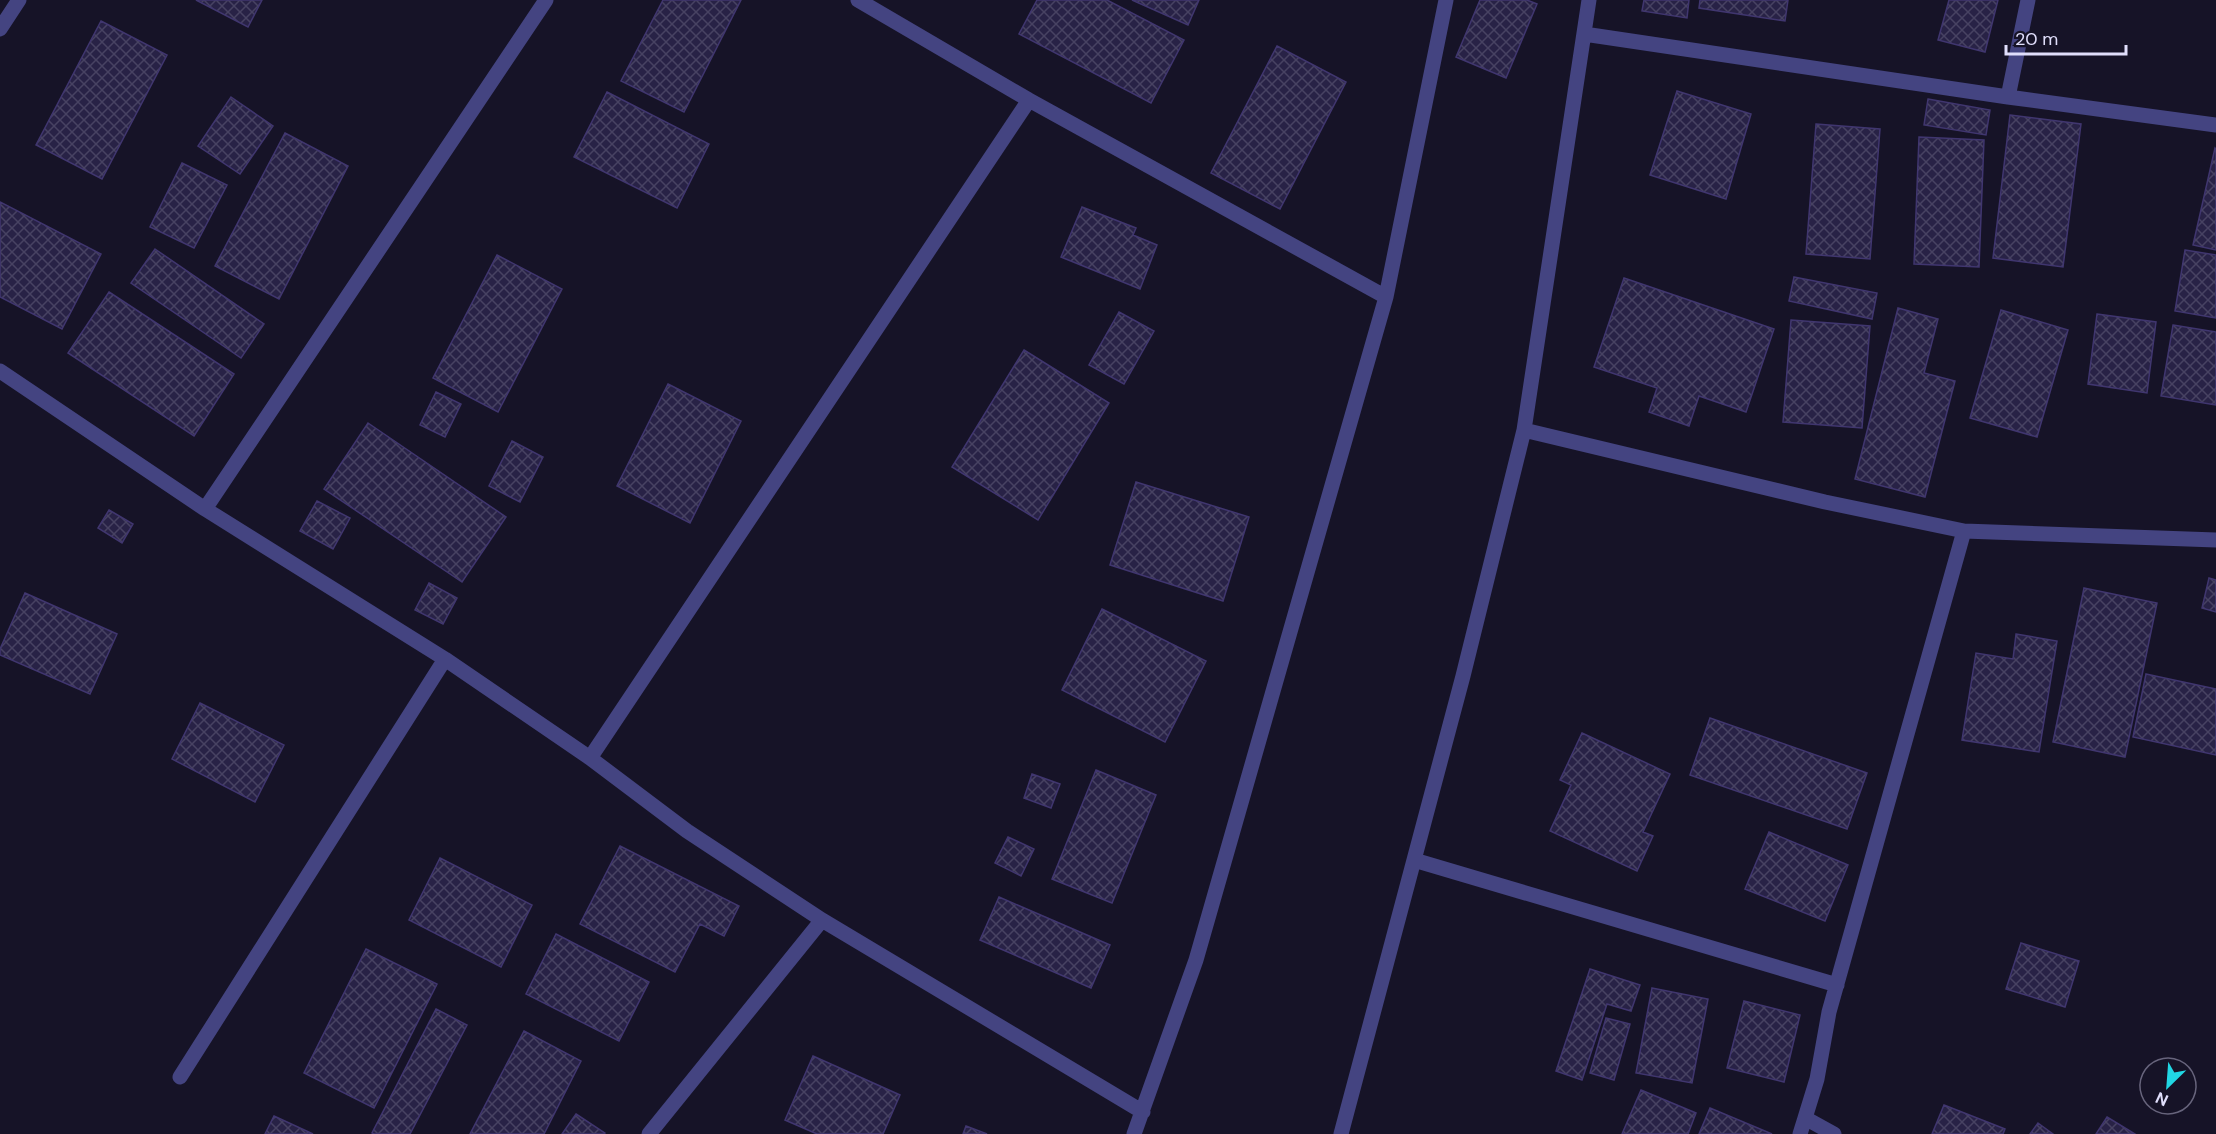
<svg xmlns="http://www.w3.org/2000/svg" width="2216" height="1134" font-family="'DM Sans',sans-serif">
<defs>
<pattern id="building-cross-hatch" width="8" height="8" patternUnits="userSpaceOnUse" patternTransform="scale(1.5)"><rect width="8" height="8" fill="#282246"/><path d="M0 0l8 8M0 8l8-8" fill="none" stroke="#474262"/></pattern>
</defs>
<rect width="100%" height="100%" fill="#161327"/>
<path fill="url(#building-cross-hatch)" stroke="#40366f" stroke-width="1.5" d="M196,0H262L248,27Z
M663,0H741L684,112L621,81Z
M1037,0H1107L1184,40L1151,103L1019,34Z
M1132,0H1199L1188,25Z
M1480,0H1527L1537,4L1506,78L1456,57Z
M1644,0H1689L1687,18L1642,11Z
M1700,0H1788L1785,21L1699,8Z
M1949,0H1998L1985,52L1938,40Z
M101,21L167,55L102,179L36,145Z
M1277,46L1346,82L1280,209L1211,173Z
M1677,91L1751,114L1726,199L1650,175Z
M607,92L709,144L677,208L574,157Z
M231,97L273,126L240,174L198,146Z
M1928,99L1990,110L1986,135L1924,125Z
M2010,115L2081,124L2063,267L1993,258Z
M1816,124L1880,129L1870,259L1806,254Z
M285,133L348,166L279,299L215,266Z
M1919,137L1984,140L1979,267L1914,264Z
M2215,148L2216,149V250L2193,245Z
M182,163L227,185L194,248L150,227Z
M0,202L101,254L62,329L0,297Z
M1082,207L1136,228L1133,235L1157,245L1140,289L1061,257Z
M155,249L264,324L241,358L131,283Z
M2185,250L2216,255V318L2175,311Z
M497,255L562,289L498,412L433,378Z
M1794,277L1877,293L1872,319L1789,301Z
M1624,278L1774,329L1746,412L1699,396L1689,426L1649,412L1657,388L1594,367Z
M109,292L234,374L194,436L68,353Z
M1898,308L1938,319L1924,373L1955,381L1925,497L1855,479Z
M2001,310L2068,330L2037,437L1970,418Z
M1119,312L1154,331L1124,384L1089,365Z
M2097,314L2156,322L2147,393L2088,384Z
M1791,320L1870,326L1862,428L1783,422Z
M2173,325L2216,332V405L2161,396Z
M1024,350L1109,403L1038,520L952,467Z
M668,384L741,421L690,523L617,486Z
M436,392L461,404L445,437L420,425Z
M368,423L506,517L462,582L324,489Z
M512,441L543,457L520,502L489,486Z
M1136,482L1249,517L1223,601L1110,565Z
M317,501L350,518L333,549L300,531Z
M109,510L133,524L122,543L98,528Z
M2209,578L2216,580V612L2202,608Z
M429,583L457,598L443,624L415,610Z
M2084,588L2157,603L2125,757L2053,742Z
M25,593L117,634L90,694L0,655V649Z
M1102,609L1206,661L1165,742L1062,690Z
M2016,634L2057,641L2039,752L1962,740L1976,653L2013,659Z
M2146,674L2216,689V755L2133,737Z
M200,703L284,745L255,802L172,759Z
M1710,718L1867,773L1847,829L1690,775Z
M1582,733L1670,774L1643,832L1653,836L1637,871L1550,831L1571,785L1560,780Z
M1096,770L1156,795L1112,903L1052,879Z
M1032,774L1060,784L1051,808L1024,798Z
M1769,832L1848,865L1825,921L1745,889Z
M1008,837L1034,849L1021,876L995,863Z
M620,846L739,906L724,936L700,924L675,972L580,924Z
M440,858L532,905L501,967L409,920Z
M999,897L1110,945L1091,988L980,940Z
M556,934L649,982L619,1041L526,994Z
M2021,943L2079,961L2065,1007L2006,989Z
M366,949L437,984L374,1108L304,1073Z
M1590,969L1640,985L1631,1011L1607,1004L1582,1080L1556,1071Z
M1652,988L1708,999L1692,1083L1636,1073Z
M1744,1001L1800,1015L1784,1082L1727,1068Z
M436,1009L467,1025L410,1134H374L372,1133Z
M1606,1018L1630,1024L1614,1080L1590,1073Z
M524,1031L581,1061L544,1134H470Z
M813,1056L900,1095L883,1134H817L785,1120Z
M1641,1090L1696,1113L1688,1134H1622Z
M1944,1105L2005,1129L2003,1134H1932Z
M1710,1108L1772,1134H1699Z
M576,1114L605,1133L604,1134H562Z
M274,1116L313,1134H265Z
M2107,1117L2135,1134H2096Z
M2038,1123L2053,1134H2030Z
M966,1126L987,1134H963Z"/>
<g fill="none" stroke-linecap="round" stroke-linejoin="round">
<path stroke="#444481" stroke-width="15" d="M858,0L1029,100L1386,297
M0,29L19,0
M1584,34L2008,97L2216,125
M2008,97L2028,0
M0,371L205,509L445,659L590,758L687,831L822,920L1143,1112
M1524,430L1825,502L1964,531L2216,540
M205,509L546,0
M590,758L1029,100
M1414,860L1837,985
M180,1077L445,659
M649,1134L822,920
M1134,1134L1196,960L1386,297L1446,0
M1341,1134L1463,676L1524,430L1589,0
M1800,1134L1805,1118
M1834,1134L1805,1118L1817,1079L1829,1012L1964,531"/>
</g>
<g transform="translate(2168 1086) rotate(205)"><circle r="28" fill="#161327" stroke="#67647c" stroke-width="1.5"/>
<path d="M0-4.5L10 22L0 15L-10 22Z" fill="#21d7e4"/>
<text y="-9" font-size="16" font-weight="bold" text-anchor="middle" fill="#e0defb">N</text>
</g>
<path d="M2006 45v9h120v-9" fill="none" stroke="#e0defb" stroke-width="3"/>
<text x="2015" y="45" font-size="18" fill="#e0defb" stroke="#161327" stroke-width="4.5" paint-order="stroke">20 m</text>
</svg>
